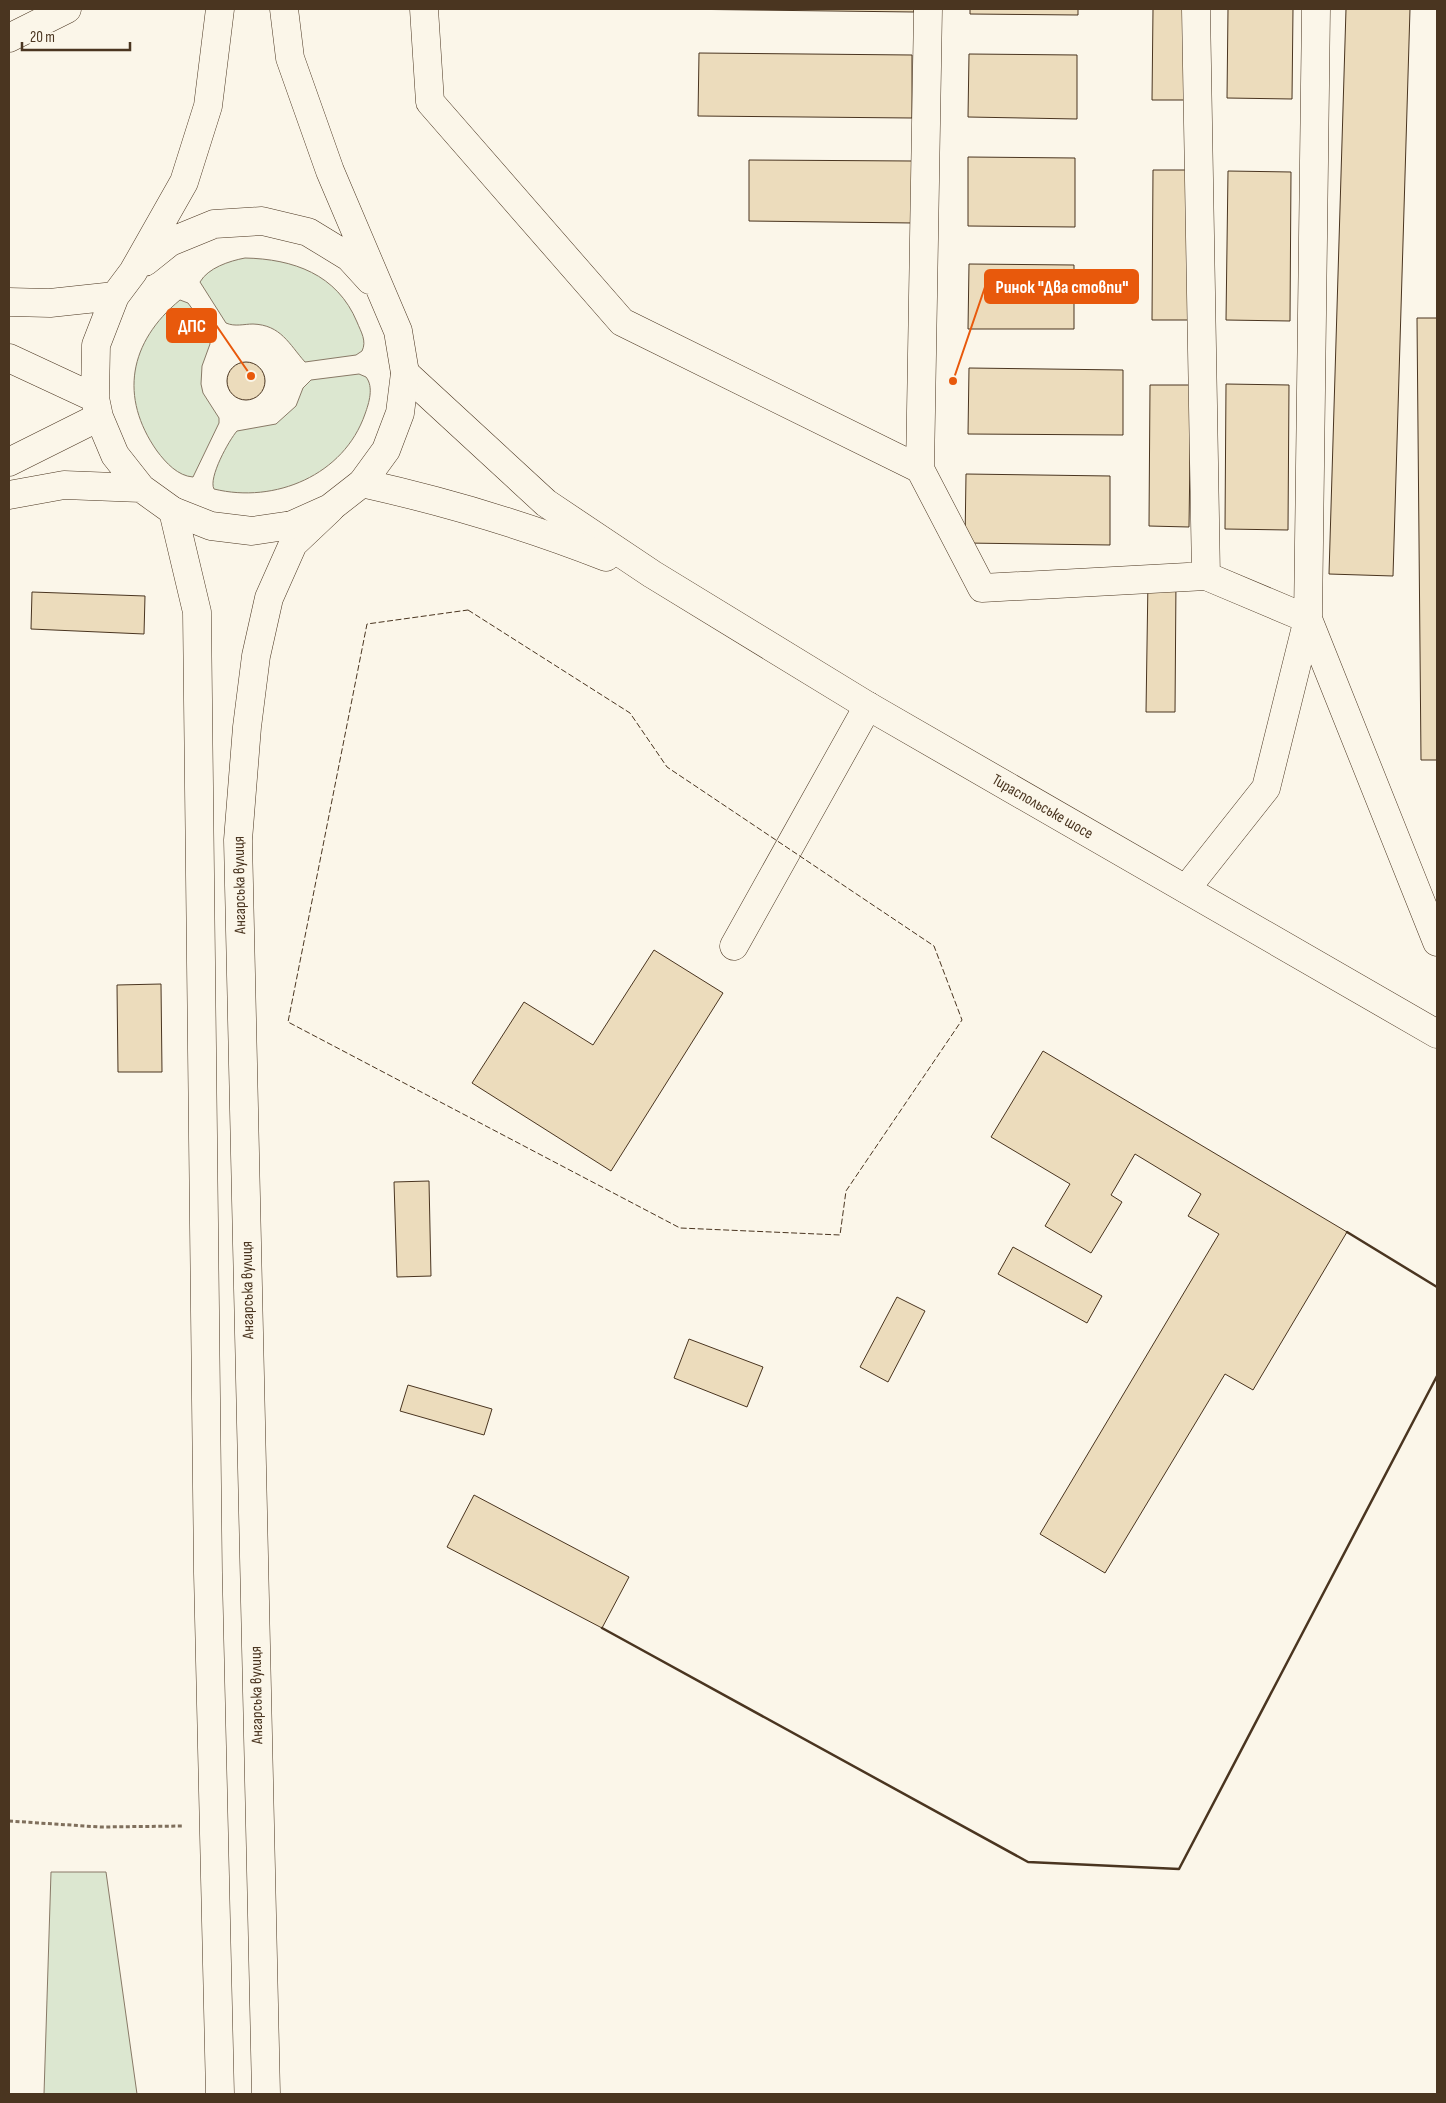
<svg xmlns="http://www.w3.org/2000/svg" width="1446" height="2103" font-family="'Sofia Sans Condensed',sans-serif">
<rect width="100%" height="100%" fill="#fbf6e9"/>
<path fill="#dce7d0" stroke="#887966" d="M245,258C293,259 337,274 357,322C361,332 367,341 362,351L356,355L305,362C289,344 281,325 253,324C244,324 235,327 226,323L200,282C208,268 229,261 245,258Z
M180,300L188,303L209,332L210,344L202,366L201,384L203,393L219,418V423L193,477C178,476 166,463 157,451C119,397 129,342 180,300Z
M359,374L366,377C374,387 369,403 365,414C344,475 275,504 214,489C208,478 229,440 237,431L276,424L296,406L303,388L311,380Z
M51,1872H106L137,2094H44Z"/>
<path fill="#ecdcbc" stroke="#4a3520" d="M671,9H914V12Z
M970,9H1078V15L970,14Z
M1153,9H1188L1187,100H1152Z
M1228,9H1293L1292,99L1227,98Z
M1346,9H1410L1393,576L1329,574Z
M699,53L912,55V118L698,116Z
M969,54L1077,55V119L968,117Z
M968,157L1075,158V227L968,226Z
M749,160L913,161V223L749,221Z
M1153,170H1192L1190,320H1152Z
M1228,171L1291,172L1290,321L1226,320Z
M969,264L1074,265V329H968Z
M1417,318H1437V760H1421Z
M227 381a19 19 0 1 1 38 0a19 19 0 1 1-38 0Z
M969,368L1123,370V435L968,434Z
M1226,384L1289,385L1288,530L1225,529Z
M1150,385H1191L1189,527L1149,526Z
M966,474L1110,476V545L965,543Z
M1148,579L1176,580L1175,712H1146Z
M32,592L145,596L144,634L31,629Z
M654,950L723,993L611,1171L472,1083L524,1002L593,1045Z
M161,984L162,1072H118L117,985Z
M1043,1051L1347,1232L1253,1390L1225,1374L1105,1573L1040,1534L1219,1234L1188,1216L1201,1194L1135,1154L1111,1195L1122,1202L1091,1253L1045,1226L1070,1184L991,1137Z
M429,1181L431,1276L397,1277L394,1182Z
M1013,1247L1102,1296L1087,1323L998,1274Z
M897,1297L925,1311L888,1382L860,1367Z
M689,1339L763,1367L747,1407L674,1378Z
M408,1385L492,1409L484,1435L400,1411Z
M474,1495L629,1577L602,1628L447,1547Z"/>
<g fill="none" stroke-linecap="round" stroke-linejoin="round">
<g stroke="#4a3520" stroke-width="29">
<path id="minor" d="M424,9L430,102L622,322L920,469L982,588L1206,576L1308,619L1437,942
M1196,9L1206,576
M9,38L67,9
M920,469L928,9
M1186,889L1266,788L1308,619L1316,9
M734,946L868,706"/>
</g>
<g stroke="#4a3520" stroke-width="29">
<g id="major">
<path id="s1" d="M405,373L546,503L652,574L868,706L1437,1034"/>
<path d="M362,483C447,502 525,525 606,557"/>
<path d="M173,511L197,612L208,1573L220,2094"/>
<path d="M266,2094L238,840L247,727L256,656L269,598L293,544L330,509"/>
</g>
</g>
<g stroke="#4a3520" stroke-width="29">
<path id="highway" d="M220,9L208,106L184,182L133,272L115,296L96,345L95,398L99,417L115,455L141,488L173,511L211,526L252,531L292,525L330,508L362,483L386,450L400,413L405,373L398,331L330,171L290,58L284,9
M145,262L170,242L214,224L262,221L308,232L349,257L370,280
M9,302L50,303L115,296
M9,358L95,398
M9,462L99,417
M9,495L64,485L141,488"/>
</g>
<path stroke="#7f6f5c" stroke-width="3" stroke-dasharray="4 2.5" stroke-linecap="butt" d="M9,1821L100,1827L183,1826"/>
<use href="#minor" stroke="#fbf6e9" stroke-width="28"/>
<use href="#major" stroke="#fbf6e9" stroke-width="28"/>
<use href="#highway" stroke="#fbf6e9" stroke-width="28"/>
<path stroke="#4a3520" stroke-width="1" stroke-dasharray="6 2.5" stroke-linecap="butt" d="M468,610L630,713L667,767L934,946L962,1020L846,1191L840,1235L680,1228L288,1022L367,624Z"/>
<path stroke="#4a3520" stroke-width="2.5" d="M1347,1232L1437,1287
M602,1628L1028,1862L1179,1869L1437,1376"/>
</g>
<g text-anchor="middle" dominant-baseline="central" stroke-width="4" stroke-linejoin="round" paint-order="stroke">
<g font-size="16" fill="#4a3520" stroke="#fbf6e9">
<text stroke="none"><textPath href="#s1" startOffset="774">Тираспольське шосе</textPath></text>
<text transform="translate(240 885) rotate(-91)">Ангарська вулиця</text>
<text transform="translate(248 1290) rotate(-91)">Ангарська вулиця</text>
<text transform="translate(257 1695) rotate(-91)">Ангарська вулиця</text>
</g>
</g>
<path fill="none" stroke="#e8590c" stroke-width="2" d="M953 381L985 287M251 376L216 325"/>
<g fill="#e8590c" stroke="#fbf6e9" stroke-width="2">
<circle cx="953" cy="381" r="5"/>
<circle cx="251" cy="376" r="5"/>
</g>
<g fill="#e8590c" stroke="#e8590c" stroke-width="2">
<rect x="985" y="270" width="153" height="33" rx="5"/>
<rect x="167" y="309" width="49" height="33" rx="5"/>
</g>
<g font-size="18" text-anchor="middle" font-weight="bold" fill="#fff">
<text x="1062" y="293">Ринок "Два стовпи"</text>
<text x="192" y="332">ДПС</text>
</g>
<rect width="1446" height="2103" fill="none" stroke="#4a3520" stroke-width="20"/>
<path d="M22 42v8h108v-8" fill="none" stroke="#4a3520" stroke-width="2.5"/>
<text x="30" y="42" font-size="15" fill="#4a3520" stroke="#fbf6e9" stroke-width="4" paint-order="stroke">20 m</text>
</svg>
